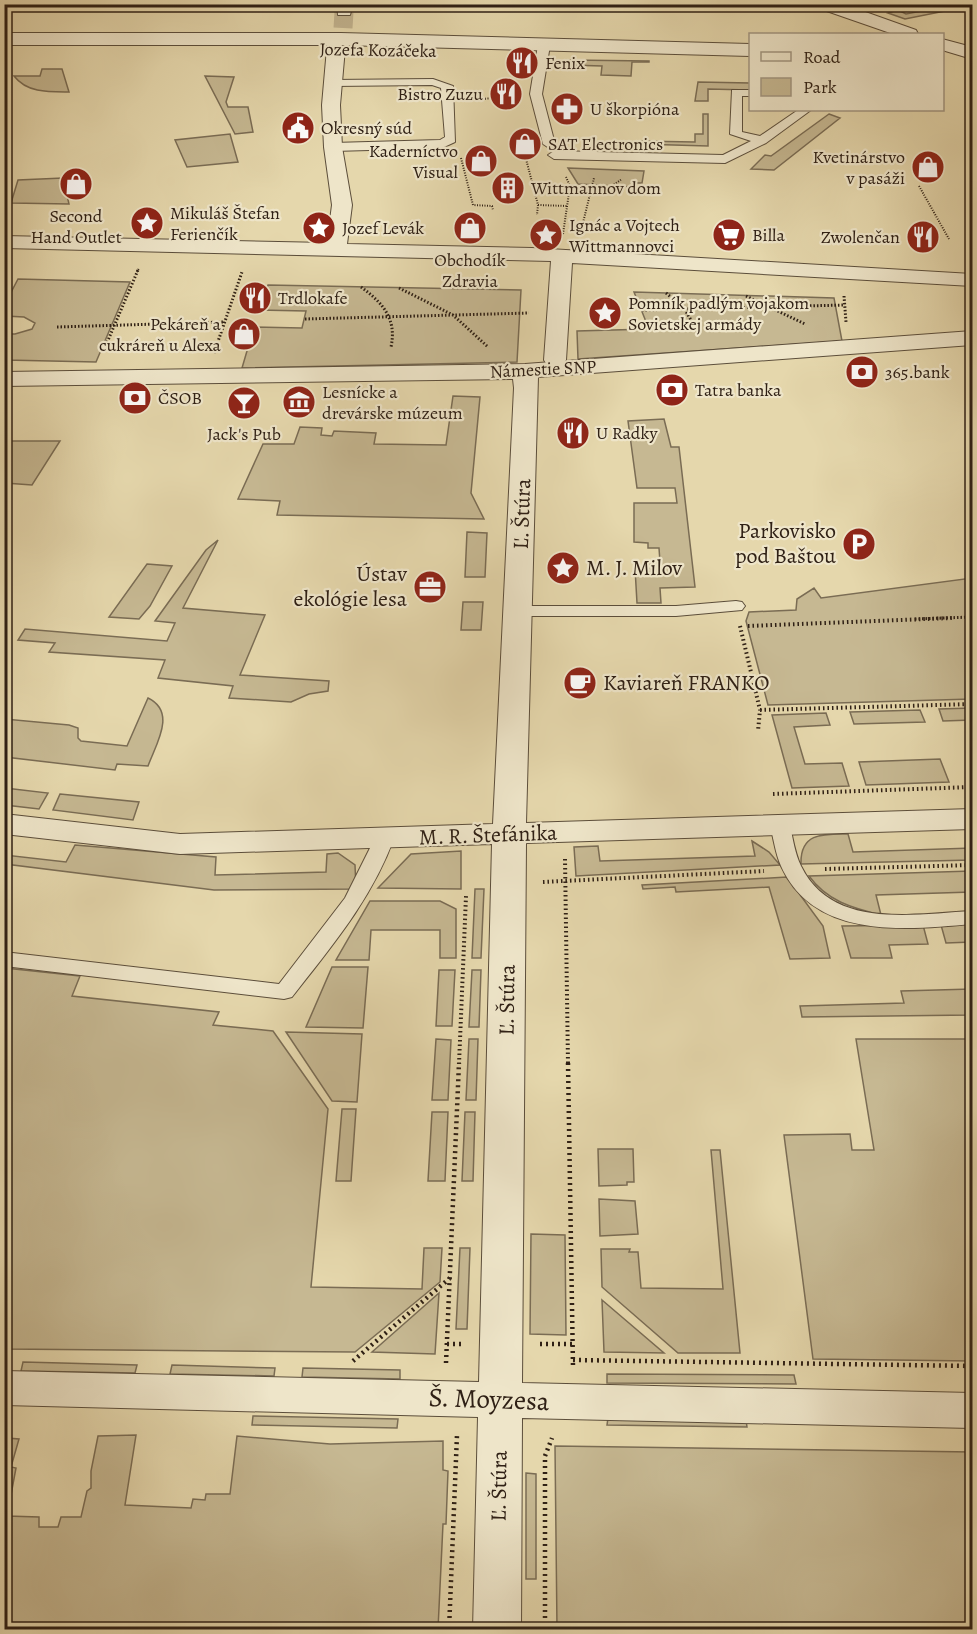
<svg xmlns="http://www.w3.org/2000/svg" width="977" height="1634" font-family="Alegreya,serif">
<rect width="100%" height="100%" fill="#e5d7ac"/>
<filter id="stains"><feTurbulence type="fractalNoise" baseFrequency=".00333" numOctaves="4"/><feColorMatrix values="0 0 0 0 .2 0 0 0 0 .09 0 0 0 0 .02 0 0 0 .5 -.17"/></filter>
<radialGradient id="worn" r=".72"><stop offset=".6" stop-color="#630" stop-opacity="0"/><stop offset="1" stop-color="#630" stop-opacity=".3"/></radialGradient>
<path fill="#c6b892" stroke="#7a6c54" stroke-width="1.5" d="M953,5L970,6L905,19L888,13L898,10L906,14Z
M568,60L649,61V62H632L631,76L601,75L602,66L568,65Z
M42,69H62L69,92C49,92 27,93 14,76H40Z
M205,76L234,77L226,102L228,107H248L253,132L235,134Z
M698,82L750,83V90L708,89V101H695Z
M703,114H708V146L638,144V141L695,142V134H703Z
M829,114L840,118L774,170L751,169L765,155L771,156Z
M230,134L238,162L187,167L175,140Z
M568,168L644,171L642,183H634L633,187L578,184Z
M63,178L69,204L11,203L18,180Z
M18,279L130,282L96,362L5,360V334H15L32,329L35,323L24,317L5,316V304Z
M268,285L521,290L517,362L242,368L254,327L302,328L306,311L259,310Z
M634,292L834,298L842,341L578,359L577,331L649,329Z
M453,396L480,397L471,493L484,519L277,515L280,501L238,499L263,444H294L300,427L322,428L321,435L332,436L334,431L376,433L374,444L446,445Z
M664,419L671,447H679L695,587L660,588L661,603H637L635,568H649L650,563L660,562L659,548H648V543L634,542V503H677L675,488H637L628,421Z
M5,441H60L32,485L5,483Z
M467,532L487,533L485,577H465Z
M218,540L183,608L265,615L240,675L329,681L328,691L309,694L291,702L229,698L233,686L158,678L165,660L49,652L55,643L18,640L25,629L167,641L175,623L155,621L206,550Z
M147,564L172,566L150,606L139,619L109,617Z
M972,578V699L768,705L746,621L749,612L796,610L797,599L814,588L821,598Z
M463,602H483L481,630H461Z
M148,698C177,712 156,744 148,766L117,764L115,770L5,757V719L69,725L78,728V738L81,741L127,746Z
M972,708V720L943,721L939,709Z
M920,710L925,722L854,724L850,712Z
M826,713L830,725L794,727L805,764L842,763L849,786L792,788L772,715Z
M940,759L949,782L866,785L859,762Z
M5,788L48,793L39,809L5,805Z
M60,794L139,802L133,820L53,810Z
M848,834L853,852L972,848V860L801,864C800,832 824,834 848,834Z
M752,841L769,852L780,865L576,876L574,847L598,846L600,861L755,856Z
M75,845L216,857L215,875L326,872L327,854L338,853L355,865L356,889L214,890L5,864V855L66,862Z
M461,851V889L378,888L411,854Z
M972,871V892L876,895L881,915C852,908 827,901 809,876Z
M787,877L823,926L830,958L790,959L769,887L676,892L675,887L643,889L642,885Z
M475,889H484L481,958H472Z
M370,901H440L456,909V958H440V930H371L369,960H336Z
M972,924V942L946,943L941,925Z
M923,925L928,944L889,945L892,958H851L842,926Z
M332,967H368L363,1028L306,1027Z
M5,968L80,976L72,996L219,1012L213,1025L273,1031L328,1109L311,1287L422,1289L424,1248H442L440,1282L355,1352L5,1349Z
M439,970H455L452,1026H436Z
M472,970H481L479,1027H469Z
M972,989V1015L802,1017L800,1006L904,1003L901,991Z
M286,1032L362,1034L357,1102L332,1101Z
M436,1039L451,1040L448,1100H432Z
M469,1039H478L476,1100H466Z
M856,1039H972V1361L813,1359L784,1135L850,1134L852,1150H874Z
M342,1109H356L351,1181H336Z
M432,1112H448L445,1181H428Z
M465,1112H475L473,1181H462Z
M598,1149H633L634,1182H627V1185L599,1186Z
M711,1150H720L740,1353H678L602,1287L601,1249H630L629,1252H638L641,1288L723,1289Z
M599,1199L635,1201L638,1234L600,1236Z
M531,1234L565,1235L566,1335L530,1334Z
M460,1248H470L467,1329H456Z
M439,1293L435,1354L372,1352Z
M602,1300L664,1353L604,1352Z
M23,1362L137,1365L135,1373L21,1371Z
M172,1365L275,1368L274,1376L170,1374Z
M303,1368L400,1370V1379L302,1377Z
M607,1374L794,1375L796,1384L607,1383Z
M253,1416L398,1419L397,1428L252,1425Z
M608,1418L746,1420L747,1427L607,1425Z
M5,1435L7,1438L19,1439L11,1467L16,1468L7,1516L39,1517V1527H58L61,1517H81L87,1491L91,1488V1471L98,1436L136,1435L125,1505L191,1508L193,1499L205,1500L206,1494H230L237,1436L330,1444L443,1441V1470L448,1471L446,1524H443L438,1629H5Z
M555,1446L972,1452V1629H557Z
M526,1473L536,1474V1579H526Z"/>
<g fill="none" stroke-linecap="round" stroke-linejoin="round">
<path stroke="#c1b28e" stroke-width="19" stroke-dasharray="19 9" stroke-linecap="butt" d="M343,28L344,12"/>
<g stroke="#5c4e3b" stroke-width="2">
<path id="service" d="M544,42L550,45L542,94L555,144L549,148L543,144L530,94L538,45Z
M433,79L453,86L455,142L442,148L333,151L327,147L333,143L440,140L445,137L441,88L432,85L332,86L326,83L332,80Z
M732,90H750V96H742V132L760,136L798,110H811L766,143L725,163L554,159L548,155L554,151L723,155L751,141L730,134Z
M736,601L742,602L745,606L742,610L676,616H519L510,611L519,606H676Z
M780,820L787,822L790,826C793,839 795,854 801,866C832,930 914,914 972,911V924C906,930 814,940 781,866C775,853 774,839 770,826L773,822Z
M384,832L391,834L394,838C372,899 331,947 292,997L284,999L4,966V952L279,984L345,898L377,834Z"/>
</g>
<g stroke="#5c4e3b" stroke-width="2">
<path id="pedestrian" d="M337,4H353L350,15H338Z
M336,43L345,48L340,105L342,147L352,205L347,244L532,248L972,274V286L572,263L566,360L563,365H547L544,360L551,261L4,248V236L327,243L332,205L324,147L322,105L327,48Z"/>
</g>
<g stroke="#5c4e3b" stroke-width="2">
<path id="minor" d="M815,4H843L916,30L918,34H893L818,8Z
M4,33H341L750,44V56L341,45H4Z
M942,39L972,47V59L942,50Z
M972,331V345L538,377L526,823L972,809V829L526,843L522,1383L972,1393V1428L522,1418L521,1630H473L478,1417L4,1405V1371L479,1382L492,844L180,854L4,834V814L180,834L493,824L514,388L513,379L4,386V372L525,364Z"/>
</g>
<path stroke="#2f2015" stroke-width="2" stroke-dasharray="1 1.5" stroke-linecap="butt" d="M470,99L514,98
M638,107H658
M461,158L473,205L492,206L493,210
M531,159H526L538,205L537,215
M919,186L949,239
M590,191L612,186L622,179
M538,205L567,206
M563,234L570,186L566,177
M580,235L594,178
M137,272L139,268"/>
<path stroke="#2f2015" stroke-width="3" stroke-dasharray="1.5 2" stroke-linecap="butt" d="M361,287C383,303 397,319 391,347
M399,288L453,315L488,347
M666,293L684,308L699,334
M746,296L805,324
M844,296L846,322
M642,310L845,305
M305,319L529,313
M57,327L225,322
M103,352L138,270
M214,353L242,272
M915,619L972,617"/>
<path stroke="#2f2015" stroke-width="4" stroke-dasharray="1.5 3" stroke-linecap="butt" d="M740,626L760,710L758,731
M748,626L952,618
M760,710L972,704
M773,794L972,787
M565,859L568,1064
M825,869L972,865
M543,882L764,871
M459,1064L466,896"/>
<path stroke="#2f2015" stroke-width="4.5" stroke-dasharray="2 4" stroke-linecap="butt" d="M568,1063L573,1367
M447,1344H462
M540,1344H572
M573,1360L972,1366
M353,1361L450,1278
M446,1363L459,1063
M449,1630L457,1435
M545,1630V1456L552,1438"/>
<use href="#service" fill="#eee5c9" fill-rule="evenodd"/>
<use href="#pedestrian" fill="#eee5c9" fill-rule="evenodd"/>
<use href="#minor" fill="#eee5c9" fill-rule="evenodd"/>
</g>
<defs>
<g id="restaurant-disc" transform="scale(1.725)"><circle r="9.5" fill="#8f2418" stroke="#eee5c9"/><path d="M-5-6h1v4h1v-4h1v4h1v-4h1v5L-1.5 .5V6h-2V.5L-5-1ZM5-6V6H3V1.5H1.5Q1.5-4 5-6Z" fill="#fff"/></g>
<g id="pharmacy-disc" transform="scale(1.725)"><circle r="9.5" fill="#8f2418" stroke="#eee5c9"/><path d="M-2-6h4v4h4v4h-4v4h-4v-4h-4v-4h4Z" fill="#fff"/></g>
<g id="civic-disc" transform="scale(1.725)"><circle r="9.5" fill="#8f2418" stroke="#eee5c9"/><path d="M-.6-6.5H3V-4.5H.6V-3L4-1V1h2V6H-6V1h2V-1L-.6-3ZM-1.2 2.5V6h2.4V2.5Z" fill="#fff"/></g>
<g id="shop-disc" transform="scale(1.725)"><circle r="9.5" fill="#8f2418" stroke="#eee5c9"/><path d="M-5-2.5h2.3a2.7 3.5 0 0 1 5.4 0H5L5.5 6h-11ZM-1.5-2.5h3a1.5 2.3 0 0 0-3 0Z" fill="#fff"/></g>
<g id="building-disc" transform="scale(1.725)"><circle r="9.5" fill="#8f2418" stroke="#eee5c9"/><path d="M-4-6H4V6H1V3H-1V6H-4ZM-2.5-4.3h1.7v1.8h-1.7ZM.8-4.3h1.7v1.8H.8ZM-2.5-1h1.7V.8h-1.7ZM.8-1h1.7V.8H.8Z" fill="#fff"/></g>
<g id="sight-disc" transform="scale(1.725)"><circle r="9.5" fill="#8f2418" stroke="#eee5c9"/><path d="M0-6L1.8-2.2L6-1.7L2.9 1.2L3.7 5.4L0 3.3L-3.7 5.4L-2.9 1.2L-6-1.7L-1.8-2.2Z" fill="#fff"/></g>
<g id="supermarket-disc" transform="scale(1.725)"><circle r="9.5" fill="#8f2418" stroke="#eee5c9"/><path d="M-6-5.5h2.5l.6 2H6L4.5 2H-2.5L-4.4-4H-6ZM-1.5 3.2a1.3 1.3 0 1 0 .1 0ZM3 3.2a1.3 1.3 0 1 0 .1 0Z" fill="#fff"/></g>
<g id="bank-disc" transform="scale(1.725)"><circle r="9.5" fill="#8f2418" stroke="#eee5c9"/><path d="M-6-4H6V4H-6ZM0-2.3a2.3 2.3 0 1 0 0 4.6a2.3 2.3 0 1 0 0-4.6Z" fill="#fff"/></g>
<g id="museum-disc" transform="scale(1.725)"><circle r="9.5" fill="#8f2418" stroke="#eee5c9"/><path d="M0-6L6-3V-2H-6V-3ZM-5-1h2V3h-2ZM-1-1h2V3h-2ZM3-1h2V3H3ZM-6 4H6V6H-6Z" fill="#fff"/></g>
<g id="bar-disc" transform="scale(1.725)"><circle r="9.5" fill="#8f2418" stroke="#eee5c9"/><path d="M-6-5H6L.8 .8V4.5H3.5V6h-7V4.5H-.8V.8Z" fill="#fff"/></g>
<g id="parking-disc" transform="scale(1.725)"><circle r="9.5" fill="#8f2418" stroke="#eee5c9"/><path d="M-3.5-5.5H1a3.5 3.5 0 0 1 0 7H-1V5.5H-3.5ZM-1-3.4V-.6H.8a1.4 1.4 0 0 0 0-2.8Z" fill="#fff"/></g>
<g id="office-disc" transform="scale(1.725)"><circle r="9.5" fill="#8f2418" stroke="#eee5c9"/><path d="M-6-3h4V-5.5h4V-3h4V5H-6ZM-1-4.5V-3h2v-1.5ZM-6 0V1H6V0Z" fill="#fff"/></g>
<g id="cafe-disc" transform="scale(1.725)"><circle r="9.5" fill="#8f2418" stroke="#eee5c9"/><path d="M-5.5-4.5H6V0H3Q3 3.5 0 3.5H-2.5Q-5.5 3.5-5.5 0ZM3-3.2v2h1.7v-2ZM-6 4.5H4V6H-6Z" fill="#fff"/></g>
</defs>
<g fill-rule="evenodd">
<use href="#restaurant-disc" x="522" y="63"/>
<use href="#restaurant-disc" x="506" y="94"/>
<use href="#pharmacy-disc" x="567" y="109"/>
<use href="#civic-disc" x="298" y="128"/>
<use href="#shop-disc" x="525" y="144"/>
<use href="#shop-disc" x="481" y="161"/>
<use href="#shop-disc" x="928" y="167"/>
<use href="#shop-disc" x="76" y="184"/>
<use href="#building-disc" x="508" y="188"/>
<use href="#sight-disc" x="147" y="223"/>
<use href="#sight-disc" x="319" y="228"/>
<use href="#shop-disc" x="470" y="228"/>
<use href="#sight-disc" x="546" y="235"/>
<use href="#supermarket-disc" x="729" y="235"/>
<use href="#restaurant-disc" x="923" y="237"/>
<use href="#restaurant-disc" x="255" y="298"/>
<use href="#sight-disc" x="605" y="313"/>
<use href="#shop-disc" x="244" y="334"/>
<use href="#bank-disc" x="862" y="372"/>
<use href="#bank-disc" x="672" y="390"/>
<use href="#bank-disc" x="135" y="398"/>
<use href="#museum-disc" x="299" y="402"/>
<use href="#bar-disc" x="244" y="403"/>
<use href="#restaurant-disc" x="573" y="433"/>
<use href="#parking-disc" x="859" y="544"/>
<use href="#sight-disc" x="563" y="568"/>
<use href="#office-disc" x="430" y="587"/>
<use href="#cafe-disc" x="580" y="683"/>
</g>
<g text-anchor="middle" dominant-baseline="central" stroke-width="4.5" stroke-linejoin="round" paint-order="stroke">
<g font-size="18" fill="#2f2015" stroke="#eee5c9">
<text transform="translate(378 50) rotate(1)">Jozefa Kozáčeka</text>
<text transform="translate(543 369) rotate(-3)">Námestie SNP</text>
</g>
<g font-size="18" fill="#2f2015" stroke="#eee5c9" text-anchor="start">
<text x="545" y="63">Fenix</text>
<text x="483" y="94" text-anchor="end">Bistro Zuzu</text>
<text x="590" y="109">U škorpióna</text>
<text x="321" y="128">Okresný súd</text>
<text x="548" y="144">SAT Electronics</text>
<text x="458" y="151" text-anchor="end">Kaderníctvo<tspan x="458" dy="21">Visual</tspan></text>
<text x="905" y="157" text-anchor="end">Kvetinárstvo<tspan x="905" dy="21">v pasáži</tspan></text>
<text x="531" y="188">Wittmannov dom</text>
<text x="170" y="213">Mikuláš Štefan<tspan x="170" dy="21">Ferienčík</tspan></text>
<text x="76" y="216" text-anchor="middle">Second<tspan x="76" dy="21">Hand Outlet</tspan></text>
<text x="569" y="225">Ignác a Vojtech<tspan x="569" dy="21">Wittmannovci</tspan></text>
<text x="342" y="228">Jozef Levák</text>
<text x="752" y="235">Billa</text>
<text x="900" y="237" text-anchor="end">Zwolenčan</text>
<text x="470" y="260" text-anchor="middle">Obchodík<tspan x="470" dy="21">Zdravia</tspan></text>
<text x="278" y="298">Trdlokafe</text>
<text x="628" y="303">Pomník padlým vojakom<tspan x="628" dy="21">Sovietskej armády</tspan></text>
<text x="221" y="324" text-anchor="end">Pekáreň a<tspan x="221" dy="21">cukráreň u Alexa</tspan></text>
<text x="885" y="372">365.bank</text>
<text x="695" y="390">Tatra banka</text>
<text x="322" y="392">Lesnícke a<tspan x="322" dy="21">drevárske múzeum</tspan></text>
<text x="158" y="398">ČSOB</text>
<text x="596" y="433">U Radky</text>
<text x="244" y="434" text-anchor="middle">Jack's Pub</text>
</g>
<g font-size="22" fill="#2f2015" stroke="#eee5c9">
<text transform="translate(522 514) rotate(-88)">Ľ. Štúra</text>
<text transform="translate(488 835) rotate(-2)">M. R. Štefánika</text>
<text transform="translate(507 1000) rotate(-89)">Ľ. Štúra</text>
<text transform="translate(499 1486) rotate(-89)">Ľ. Štúra</text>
</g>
<g font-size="22" fill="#2f2015" stroke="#eee5c9" text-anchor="end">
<text x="836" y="531">Parkovisko<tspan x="836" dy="25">pod Baštou</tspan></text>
<text x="586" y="568" text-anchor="start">M. J. Milov</text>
<text x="407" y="574">Ústav<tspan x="407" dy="25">ekológie lesa</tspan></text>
<text x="603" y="683" text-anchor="start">Kaviareň FRANKO</text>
</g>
<g font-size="27" fill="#2f2015" stroke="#eee5c9">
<text transform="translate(489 1399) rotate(2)">Š. Moyzesa</text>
</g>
</g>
<rect width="977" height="1634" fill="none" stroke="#e5d7ac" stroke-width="24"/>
<rect x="6" y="6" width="965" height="1622" fill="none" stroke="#2f2015" stroke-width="3"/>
<rect x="12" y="12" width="953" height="1610" fill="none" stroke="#2f2015" stroke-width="1.5"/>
<rect x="749" y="33" width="195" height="78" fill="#eee5c9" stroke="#a29681" stroke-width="1.5"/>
<rect x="761" y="52" width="30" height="9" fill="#eee5c9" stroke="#a29681" stroke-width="1.5"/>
<text x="803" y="63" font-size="18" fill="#2f2015">Road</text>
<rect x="761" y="78" width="30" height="18" fill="#c6b892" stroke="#a29681" stroke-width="1.5"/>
<text x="803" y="93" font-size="18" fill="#2f2015">Park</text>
<rect width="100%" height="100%" filter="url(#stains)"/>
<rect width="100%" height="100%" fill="url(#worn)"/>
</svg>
